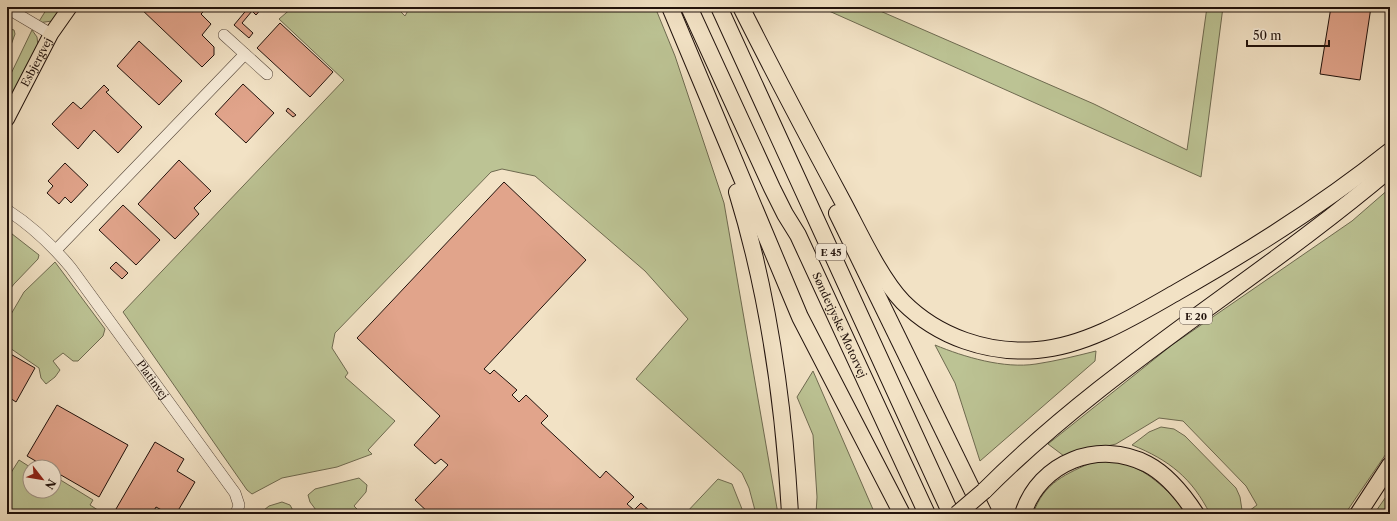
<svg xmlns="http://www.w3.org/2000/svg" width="1397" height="521" font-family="'Libre Caslon Text',serif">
<rect width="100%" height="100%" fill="#f2e2c5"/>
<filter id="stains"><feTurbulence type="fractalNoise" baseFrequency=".005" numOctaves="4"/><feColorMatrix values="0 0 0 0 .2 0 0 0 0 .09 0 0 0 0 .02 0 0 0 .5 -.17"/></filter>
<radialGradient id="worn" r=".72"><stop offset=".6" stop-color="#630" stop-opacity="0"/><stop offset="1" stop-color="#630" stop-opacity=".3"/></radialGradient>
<path fill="#bcc394" stroke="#6e6a50" d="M48,7H63L52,21L38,23Z
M293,7H403L398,9L405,16L410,7H655L675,56L724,203L778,514H756L749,488L742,473L636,379L688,319L645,271L535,176L502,169L491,172L335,333L332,348L348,373L345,377L395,421L368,450L372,454L337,467L282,478L252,494L247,490L123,312L344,80L279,19Z
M820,7H871L1094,104L1187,150L1207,7H1223L1201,177Z
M7,28L14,30L15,34L7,56Z
M32,30L37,37L38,46L7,110V82Z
M1390,188V448L1345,514H1210C1192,478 1169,460 1132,445L1149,432L1161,427L1174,429L1185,436L1236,488L1240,497L1242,510L1249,511L1257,505L1246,486L1183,421L1159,418L1116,444L1064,456L1048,444L1172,345L1352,221Z
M7,230L39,255L38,259L14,284L7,293Z
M55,262L105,329L103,336L78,361H73L63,353L53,361L60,370L55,377L46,384L41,378L39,368L7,346V321L24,292Z
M935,345C964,357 1004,369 1036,364C1056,361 1076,356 1096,351L1095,361L980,461L955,383Z
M813,371L875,514H816L817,497L813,435L797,397Z
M19,460L30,467V491H54V476L93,500L90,505L104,514H70L66,512L65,514H7V479Z
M1095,461C1105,462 1117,461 1126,464C1147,470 1175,495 1185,514H1033C1044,482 1066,474 1095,461Z
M359,478L367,485L366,492L354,506L362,514H319L310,502L308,495L315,489Z
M718,479L732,484L744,514H685Z
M1390,491V514H1374Z
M282,502L290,505L295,514H259L269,506Z"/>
<path fill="#e1a48b" stroke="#21120c" d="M139,7H199L203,12L201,14L211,24L202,35L214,47V55L202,67Z
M249,7H263L256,15L252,11L242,23L253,33L249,38L234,25Z
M1331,7H1371L1360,80L1320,74Z
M280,23L333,72L310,97L257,48Z
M139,41L182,81L159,105L117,66Z
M243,84L274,113L246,143L215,114Z
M104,85L109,90L106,92L142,127L118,153L94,130L78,149L52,124L73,102L81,109Z
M288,108L296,115L293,117L286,111Z
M179,160L211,191L194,208L199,214L175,239L138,204Z
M65,163L88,185L71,203L65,197L59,204L47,193L53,186L48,181Z
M504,182L586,260L484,369L490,374L494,370L517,390L512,395L519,402L526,395L548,416L541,423L600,478L606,471L634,497L627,504L634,510L641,503L653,514H430L415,500L448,465L441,459L435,464L414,445L440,416L357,338Z
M123,205L160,240L136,265L99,230Z
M116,262L128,273L122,279L110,268Z
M7,352L35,368L16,402L7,396Z
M57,405L128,445L99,497L54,471V467H46L27,456Z
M155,442L184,459L177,471L195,482L176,514H169L156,507L152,514H124L116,509Z"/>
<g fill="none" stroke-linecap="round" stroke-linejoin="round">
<g stroke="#55463a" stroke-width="12">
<g id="minor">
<path d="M7,8L51,34"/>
<path d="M224,35L267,74"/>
<path id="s1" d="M7,210C32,226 52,245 71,268L235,493L239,505L236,514"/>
<path d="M56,250L245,54"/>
</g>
</g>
<g stroke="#21120c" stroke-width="16">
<g id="major">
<path id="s2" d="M7,119L51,34L70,7"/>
</g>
</g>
<g stroke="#21120c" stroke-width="18">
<g id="highway">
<path d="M670,7L800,317L902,514"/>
<path id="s3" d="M689,7L772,188L785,214L798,235L927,514"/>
<path d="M719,7L951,514"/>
<path d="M741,7C774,73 808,137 843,202C859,232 880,278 903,302C938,337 988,354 1037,350C1087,346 1135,316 1177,292C1251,250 1324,204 1390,151"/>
<path d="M737,192C769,296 784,405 790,514"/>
<path d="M837,213L984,514"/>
<path d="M984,491C1106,368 1258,281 1390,169"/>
<path d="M1023,514C1039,462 1099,439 1147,464C1168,475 1183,494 1196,514"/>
<path d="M1358,514L1390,465"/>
</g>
</g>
<use href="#minor" stroke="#f7ecd9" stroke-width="11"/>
<use href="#major" stroke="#f2e2c5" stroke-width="14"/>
<use href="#highway" stroke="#f2e2c5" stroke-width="16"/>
<g stroke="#21120c" stroke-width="18" stroke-linecap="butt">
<path id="highway-bridge" d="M957,514L984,491"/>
</g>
<use href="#highway-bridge" stroke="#f2e2c5" stroke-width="16"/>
</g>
<g text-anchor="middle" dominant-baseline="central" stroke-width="3" stroke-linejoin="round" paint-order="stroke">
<g fill="#f7ecd9" stroke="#61534a" stroke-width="1">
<rect x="816" y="244" width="30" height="16" rx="3"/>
<rect x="1180" y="308" width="32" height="16" rx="3"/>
</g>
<g font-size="10" font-weight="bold" fill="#21120c">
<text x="831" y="252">E 45</text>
<text x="1196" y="316">E 20</text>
</g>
<g font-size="11" fill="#21120c" stroke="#f7ecd9">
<text stroke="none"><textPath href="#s2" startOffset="64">Esbjergvej</textPath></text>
<text stroke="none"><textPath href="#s3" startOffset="352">Sønderjyske Motorvej</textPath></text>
<text stroke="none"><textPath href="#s1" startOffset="225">Platinvej</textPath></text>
</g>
</g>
<rect width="1397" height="521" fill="none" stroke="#f2e2c5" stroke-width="24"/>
<rect x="8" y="8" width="1381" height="505" fill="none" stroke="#21120c" stroke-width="2"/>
<rect x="12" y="12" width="1373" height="497" fill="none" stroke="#21120c"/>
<g transform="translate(42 479) rotate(121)"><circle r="19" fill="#f7ecd9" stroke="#a19587"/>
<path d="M0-3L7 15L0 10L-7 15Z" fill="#8f2418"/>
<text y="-6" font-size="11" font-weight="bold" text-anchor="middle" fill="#21120c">N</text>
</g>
<path d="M1247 40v6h82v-6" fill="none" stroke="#21120c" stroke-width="2"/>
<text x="1253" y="40" font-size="12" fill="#21120c" stroke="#f7ecd9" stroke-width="3" paint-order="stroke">50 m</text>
<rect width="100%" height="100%" filter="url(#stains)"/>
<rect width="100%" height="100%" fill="url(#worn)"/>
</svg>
